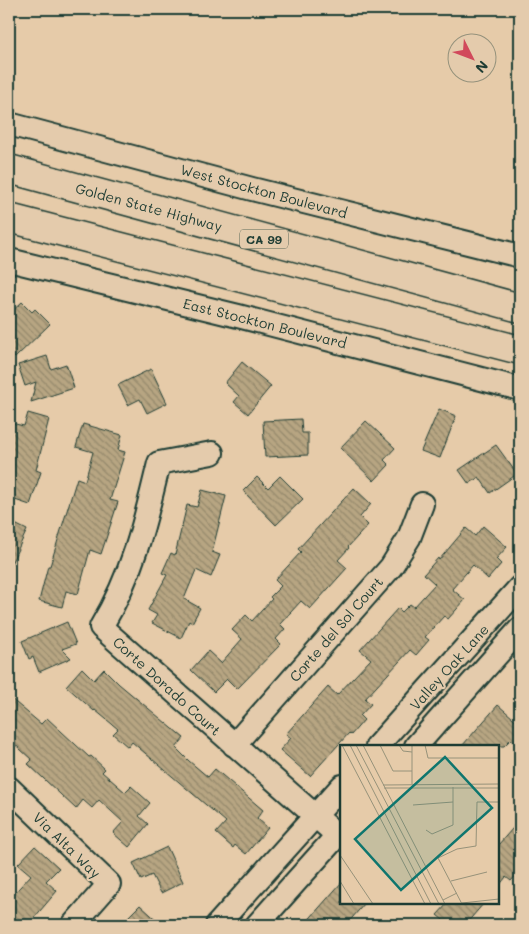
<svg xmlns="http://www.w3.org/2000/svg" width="529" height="934" font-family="Mali,sans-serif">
<defs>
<pattern id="building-back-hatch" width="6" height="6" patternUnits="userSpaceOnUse" patternTransform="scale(1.25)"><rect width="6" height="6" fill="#b7a582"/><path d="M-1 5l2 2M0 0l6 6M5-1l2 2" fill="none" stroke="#94886b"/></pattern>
</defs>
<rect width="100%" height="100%" fill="#e6cba9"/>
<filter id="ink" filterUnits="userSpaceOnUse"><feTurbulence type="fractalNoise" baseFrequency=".02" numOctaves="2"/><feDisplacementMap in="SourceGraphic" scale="10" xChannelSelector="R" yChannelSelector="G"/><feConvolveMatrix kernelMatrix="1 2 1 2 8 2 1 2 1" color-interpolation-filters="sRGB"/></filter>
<g filter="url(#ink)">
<path fill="url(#building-back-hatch)" stroke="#1f3d34" d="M22,302L32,312L35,309L50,324L15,358L9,351V314Z
M47,356L51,369L66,364L74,388L31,402L36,382L25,386L18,365Z
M242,362L271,386L248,414L234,402L239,396L225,383Z
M151,369L167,403L147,413L140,399L128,405L118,385Z
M439,409L456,416L440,458L421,451Z
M28,413L49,419L36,470L41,472L30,505L9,498V432L11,423L24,426Z
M301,419L302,433H308V455L265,457L263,421Z
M366,421L395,448L384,460L389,465L374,481L340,448Z
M83,424L122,435L118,450L125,452L110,500L118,502L101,554L90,550L78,594L66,591L62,607L39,601L48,566H50L77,478L85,481L93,452L76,447Z
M496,445L517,474L490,493L479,477L469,484L459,470Z
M280,476L303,499L276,525L243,491L257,477L268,488Z
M354,488L371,504L360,517L368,525L348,547L349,548L338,560L347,568L310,609L301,601L280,624L285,629L276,639L281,644L237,689L227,679L214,692L191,670L208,651L221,663L242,639L232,630L246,615L252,621L272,599L270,597L281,586L275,580L301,552L298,549Z
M202,490L226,496L212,552L220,555L211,577L196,570L184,599L200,608L192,623L189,621L181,638L152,623L157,615L148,610L167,575L162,573L171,553L175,555L187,505L197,507Z
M9,521L27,530L9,568Z
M483,526L507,547L496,559L501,564L488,579L473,565L452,589L465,600L448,619L444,616L425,637L429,640L416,655L410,650L365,699L371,704L360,716L364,720L351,735L349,733L310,776L280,750L291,738L286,734L328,687L337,695L371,659L360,650L398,608L402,612L410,604L414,607L435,584L424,574L438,558L439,560L466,528L475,536Z
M67,622L76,644L62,649L71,658L39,672L33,657L29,659L22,641Z
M82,668L94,680L104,669L119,684L184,738L176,748L189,761L208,777L215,769L263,810L257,818L268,828L246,854L235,845L233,848L216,833L226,822L132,742L128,747L113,734L118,729L95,710L94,711L66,686Z
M9,697L41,724L47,718L89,757L91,756L105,769L102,772L125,792L131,786L150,803L139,816L148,824L129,847L113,833L123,822L99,800L92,808L83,800L76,809L28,764L32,760L9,739Z
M498,705L520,724V747L511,739L504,746H462Z
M520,820V871L511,881L506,877L498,887V845Z
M35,846L59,868L46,881L57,891L28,925H9V899L31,875L18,864Z
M167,847L183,882L161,893L152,875L141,880L133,863Z
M342,882V903H365L346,925H304Z
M448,903H484L465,925H449L437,915Z
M140,905L162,925H120Z"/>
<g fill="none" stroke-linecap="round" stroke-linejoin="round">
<g stroke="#1f3d34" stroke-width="26">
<path id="minor" d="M9,124L252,189L520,256
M9,260L238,316L520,389
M212,453L159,463C145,522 133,574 101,627L337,835
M234,745L391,567L409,538L422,504
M377,746L520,587
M416,746L520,629
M9,788L109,884L73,925
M217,925L342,786
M257,925L342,830"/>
</g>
<g stroke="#1f3d34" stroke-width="31">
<path id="highway" d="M9,169L520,308
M9,218L520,350"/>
</g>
<use href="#minor" stroke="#e4cbac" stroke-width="22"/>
<use href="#highway" stroke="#e4cbac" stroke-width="28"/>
</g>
</g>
<g text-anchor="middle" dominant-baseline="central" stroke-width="4.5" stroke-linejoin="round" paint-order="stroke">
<rect fill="#e4cbac" stroke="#5a6858" stroke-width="1" x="240" y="229.5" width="48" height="19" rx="4"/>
<g font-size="12" font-weight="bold" fill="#1f3d34">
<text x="264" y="239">CA 99</text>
</g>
<g font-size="14" fill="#1f3d34" stroke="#e4cbac">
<text transform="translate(264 191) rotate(15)">West Stockton Boulevard</text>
<text transform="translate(149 207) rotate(15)">Golden State Highway</text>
<text transform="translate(265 323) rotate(14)">East Stockton Boulevard</text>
<text transform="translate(336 629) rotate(-49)">Corte del Sol Court</text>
<text transform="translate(449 667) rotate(-48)">Valley Oak Lane</text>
<text transform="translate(167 686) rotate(42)">Corte Dorado Court</text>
<text transform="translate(67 845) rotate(44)">Via Alta Way</text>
</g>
</g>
<g transform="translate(340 745)">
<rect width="159" height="159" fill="#e6cba9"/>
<path fill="none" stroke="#96927a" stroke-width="1" d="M2,0L85,159M10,0L91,159M16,0L99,159M23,0L105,159M40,0L53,26H72M59,0L63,6L72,7M85,0L88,13H159M72,39V0M43,40L159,39M44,43H159M73,60L113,57M86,85L92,89L113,80V42M0,110L33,159M0,136L14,159M111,136L147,127M103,155L117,148M122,158L159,154M122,159L98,113L117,104L136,101L137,57H159"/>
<path fill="#0f766e" fill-opacity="0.15" stroke="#0f766e" stroke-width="2.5" d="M105,12L152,63L61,145L15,94Z"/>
<rect width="159" height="159" fill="none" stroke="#1f3d34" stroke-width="2.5"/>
</g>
<rect width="529" height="934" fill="none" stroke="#e4cbac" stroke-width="30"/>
<rect x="15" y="15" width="499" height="904" fill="none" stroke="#1f3d34" stroke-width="2" filter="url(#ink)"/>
<g transform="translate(472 58) rotate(132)"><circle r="24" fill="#e4cbac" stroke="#95927c"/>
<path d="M0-4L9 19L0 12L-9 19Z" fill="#d1495b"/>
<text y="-8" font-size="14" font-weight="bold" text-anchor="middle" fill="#1f3d34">N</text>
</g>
</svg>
